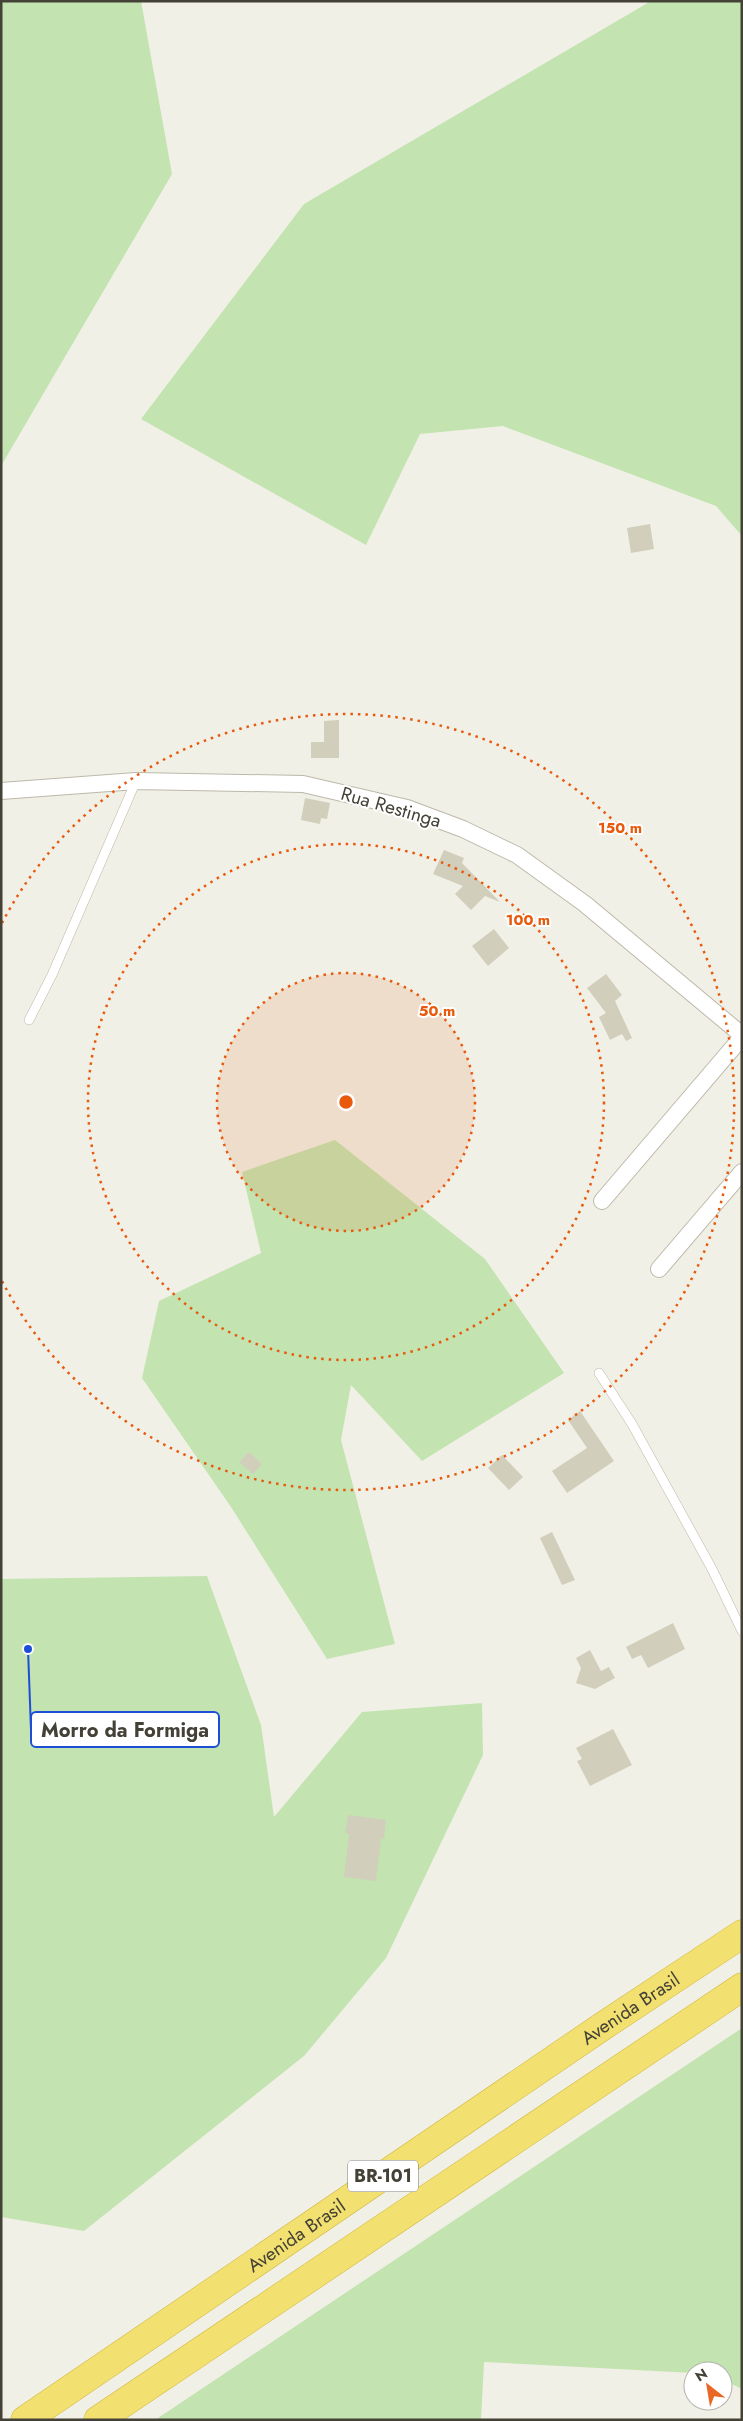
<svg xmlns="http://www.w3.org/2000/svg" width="743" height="2421" font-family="Jost,sans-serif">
<rect width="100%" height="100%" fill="#f1f0e6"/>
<path fill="#c3e3b1" d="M1,1H141L172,174L1,466Z
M651,1H742V536L716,506L503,426L420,434L366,545L141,419L304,204Z
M335,1140L485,1259L564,1373L422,1461L351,1385L341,1440L395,1644L327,1659L231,1507L142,1378L159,1301L261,1253L242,1172Z
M207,1576L261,1725L274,1817L362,1712L482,1703L483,1755L386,1958L304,2056L84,2231L1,2217V1579Z
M742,2028V2389L723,2380V2371L693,2373L484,2362L481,2420H155Z"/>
<path fill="#d2cebc" d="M650,524L654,549L631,553L627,528Z
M339,720V758H311V742H324V721Z
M305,798L330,803L327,819L321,818L320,824L301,820Z
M444,850L464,858L462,863L500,902L485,896L471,910L455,894L463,886L433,874Z
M494,929L509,948L488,966L472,946Z
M606,974L622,995L615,1001L632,1038L626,1041L622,1034L610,1040L599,1017L606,1013L587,988Z
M580,1411L614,1461L567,1493L552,1471L587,1448L568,1420Z
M249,1452L262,1464L253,1474L239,1462Z
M502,1455L523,1477L509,1490L488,1468Z
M552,1532L575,1580L562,1585L540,1538Z
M673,1623L685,1649L648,1668L641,1655L632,1659L626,1647Z
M590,1650L601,1671L609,1667L615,1678L595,1689L576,1683L581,1668L576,1658Z
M613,1729L632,1765L590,1786L577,1761L582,1759L576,1748Z
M348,1815L386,1820L384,1839L381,1838L376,1881L344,1877L349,1834L345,1833Z"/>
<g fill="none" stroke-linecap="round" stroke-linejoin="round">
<g stroke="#bcb9a9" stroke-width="10">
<path id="lane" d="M29,1020L52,975L136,781
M599,1373L632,1424L712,1569L742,1631"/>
</g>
<g stroke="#bcb9a9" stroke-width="18">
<path id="street" d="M1,791L136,781L303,784L407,808L463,829L517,855L585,904L742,1035
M602,1201L742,1037
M659,1269L742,1172"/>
</g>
<g stroke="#d1b741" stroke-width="29">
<g id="highway">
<path id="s1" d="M25,2420L603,2026L742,1934"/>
<path d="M98,2420L742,1987"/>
</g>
</g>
<use href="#lane" stroke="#fff" stroke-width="9"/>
<use href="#street" stroke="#fff" stroke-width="16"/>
<use href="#highway" stroke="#f2e070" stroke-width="28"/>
</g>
<circle cx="346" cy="1102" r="129" fill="#e8590c" fill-opacity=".12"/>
<g fill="none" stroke="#e8590c" stroke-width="2.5" stroke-dasharray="2.5 5">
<circle cx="346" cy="1102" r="129"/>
<circle cx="346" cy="1102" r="258"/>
<path d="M2 923A388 388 0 1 1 2 1281"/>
</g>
<g text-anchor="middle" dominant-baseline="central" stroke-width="4" stroke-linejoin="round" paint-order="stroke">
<rect fill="#fff" stroke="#7c7a72" stroke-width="1" x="348" y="2160.5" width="70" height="31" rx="4"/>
<g font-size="18" font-weight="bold" fill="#444136">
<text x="383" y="2176">BR-101</text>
</g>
<g font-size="19" fill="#444136" stroke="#fff">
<text transform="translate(391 807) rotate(16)">Rua Restinga</text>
<text stroke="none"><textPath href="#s1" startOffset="732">Avenida Brasil</textPath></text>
<text stroke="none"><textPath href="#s1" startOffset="328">Avenida Brasil</textPath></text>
</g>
</g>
<circle cx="346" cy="1102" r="8" fill="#e8590c" stroke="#fff" stroke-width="2.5"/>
<g font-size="15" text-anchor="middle" font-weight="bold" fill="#e8590c" stroke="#fff" stroke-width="4" stroke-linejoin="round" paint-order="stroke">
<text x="620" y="833">150 m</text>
<text x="528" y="925">100 m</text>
<text x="437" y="1016">50 m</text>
</g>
<path fill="none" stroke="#1d4ed8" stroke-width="2" d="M28 1649L31 1730"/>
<circle fill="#1d4ed8" stroke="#fff" stroke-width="2" cx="28" cy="1649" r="5"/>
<rect fill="#fff" stroke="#1d4ed8" stroke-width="2" x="31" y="1712" width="188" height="35" rx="5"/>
<g font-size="20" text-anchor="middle" font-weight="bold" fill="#444136">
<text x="125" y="1737">Morro da Formiga</text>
</g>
<rect width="743" height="2421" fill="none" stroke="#444136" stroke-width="5"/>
<g transform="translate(708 2386) rotate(329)"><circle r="24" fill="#ffffff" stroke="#b4b3af"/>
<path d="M0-4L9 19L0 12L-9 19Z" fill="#e96825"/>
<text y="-8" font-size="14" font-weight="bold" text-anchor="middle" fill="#444136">N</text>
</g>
</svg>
